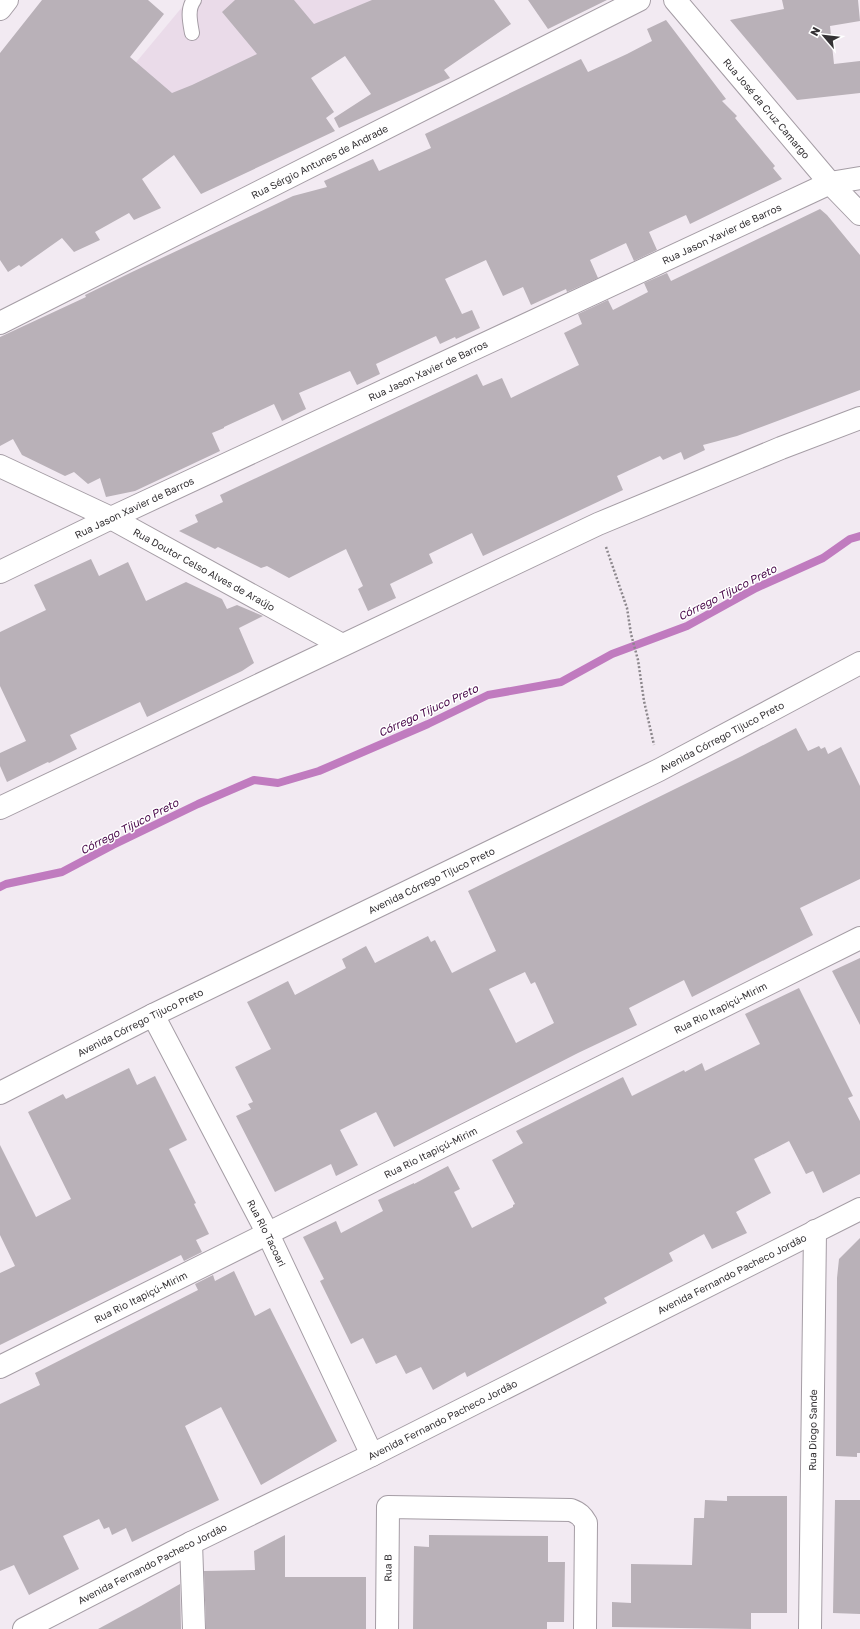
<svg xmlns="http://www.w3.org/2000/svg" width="860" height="1629" font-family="'Golos Text',sans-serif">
<rect width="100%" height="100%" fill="#f2eaf2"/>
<path fill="#eadbe9" d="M188,0H390L165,100L133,66Z"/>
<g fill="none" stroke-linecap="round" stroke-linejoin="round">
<path stroke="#c07bbf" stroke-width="8" d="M0,887L6,884L62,872L113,845L198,804L254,780L278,783L319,771L428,724L488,695L561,682L612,654L687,626L756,588L823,558L850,539L860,536"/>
</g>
<path fill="#b9b1b8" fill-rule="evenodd" d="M42,0H148L164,14L130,57L172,93L192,85L257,54L222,12L235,0H294L314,24L372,0H494L511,24L444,70L450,78L339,128L334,118L371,94L345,56L311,78L334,112L326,118L335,131L201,194L174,155L142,179L161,208L134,220L129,213L95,232L100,240L74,252L62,238L21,267L19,265L8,272L0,260V53Z
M528,0H607L548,29Z
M782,0H858L860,21L830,26L834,64L860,61V93L797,100L730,20L784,9Z
M666,20L726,99L722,101L737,116L735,118L775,166L773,168L782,179L690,224L686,215L649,232L657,250L634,261L626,243L590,260L598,278L567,292L566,289L531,305L523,287L503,296L486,260L445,279L462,314L472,310L480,328L456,339L455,337L440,344L436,336L376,364L380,374L357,385L350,371L299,393L306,409L282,421L274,404L224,427V428L212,433L220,451L135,491L106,497L100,478L88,484L74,472L65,476L22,455L13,439L0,446V337L86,297L85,295L132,272L293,196L327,187L324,181L373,159L379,171L431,148L425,134L581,59L588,72L627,54L652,41L647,29Z
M820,209L827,215L860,255V390L737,436L703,445L705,450L684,460L681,452L663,460L660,456L617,476L623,490L483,556L472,533L429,554L433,563L390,584L396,598L368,611L358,589L363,586L346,549L289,578L267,566L261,568L218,547L215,549L179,531L198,522L195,515L223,502L220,495L477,374L483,386L502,378L511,398L579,365L564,333L582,324L578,314L608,300L613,310L648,292L644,283L667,273L671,281Z
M91,559L99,576L128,562L146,601L186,582L222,599L227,609L237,605L263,616L239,628L254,663L242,671L147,717L140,702L70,735L77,749L49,763L48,762L7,782L0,766V753L26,741L0,686V632L46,610L34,585Z
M796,728L808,751L819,746L821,749L825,747L828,754L841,747L860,786V879L800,908L813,935L692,997L684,980L629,1008L637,1025L578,1053L394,1147L376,1112L340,1130L358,1165L336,1176L331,1164L275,1192L236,1116L251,1109L248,1104L253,1102L235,1067L271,1049L247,1002L288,981L295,995L346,968L342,959L366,946L375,963L428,936L431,942L435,940L452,973L496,951L468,891L742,756ZM525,972L531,984L535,982L554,1023L516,1043L489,989Z
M860,958V1025L832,971Z
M799,988L853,1096L848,1098L860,1121V1174L823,1193L813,1171L806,1174L789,1141L754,1159L771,1193L736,1212L747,1233L712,1249L704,1234L669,1253L673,1261L604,1298L607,1303L467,1377L465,1372L433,1390L421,1367L406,1374L396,1355L376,1364L363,1338L351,1344L320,1281L324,1279L303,1237L336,1221L341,1233L383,1211L378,1200L414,1183V1184L448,1166L460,1189L454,1192L472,1228L513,1207V1205L515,1204L492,1160L523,1143L516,1131L623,1077L632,1096L684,1070L685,1072L702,1063L705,1071L760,1044L745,1014Z
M129,1068L137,1085L155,1076L187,1140L169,1149L196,1203L194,1204L209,1234L196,1240L202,1252L184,1261L181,1255L0,1345V1273L15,1266L0,1235V1145L36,1217L71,1199L28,1112L63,1094L66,1099Z
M860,1238V1453H857V1457L836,1456L837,1278L839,1259Z
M234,1271L255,1316L270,1308L337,1441L261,1485L221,1407L185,1426L219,1500L132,1542L126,1528L112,1535L109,1527L104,1529L99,1519L63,1536L79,1569L29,1595L14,1565L0,1571V1404L40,1385L35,1373L198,1290L195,1284L213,1275L215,1281Z
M727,1496H787V1613H751V1629L612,1627V1602L631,1603V1564L692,1565L694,1518H704L705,1500L727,1501Z
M835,1500H860V1614L833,1613Z
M285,1535V1577H366V1629H206L204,1571L255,1570L254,1551Z
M429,1535L548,1536V1562H565L564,1622H547V1629H413L414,1546L429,1547Z
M180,1584L181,1629H98L141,1606Z"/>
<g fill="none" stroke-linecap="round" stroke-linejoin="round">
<g stroke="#a59da5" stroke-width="16">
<path id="service" d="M192,33C190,22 187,9 194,0"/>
</g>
<g stroke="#a59da5" stroke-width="24">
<g id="minor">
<path id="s1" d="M675,0L830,183L860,214"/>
<path d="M0,9L7,0"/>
<path id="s2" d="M0,323L639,0"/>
<path id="s3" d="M0,466L111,518L342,645"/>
<path id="s4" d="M0,572L111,518L830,183L860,178"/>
<path d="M0,808L598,524L781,448L860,418"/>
<path id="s5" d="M153,1015L268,1234L372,1455"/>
<path id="s6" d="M0,1093L153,1015L659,770L860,663"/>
<path id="s7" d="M0,1367L860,938"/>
<path d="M191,1543L194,1629"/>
<path id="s8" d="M387,1629L388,1507L571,1510C579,1513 582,1516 586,1523L585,1629"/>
<path id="s9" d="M810,1629L815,1231"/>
</g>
</g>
<g stroke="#a59da5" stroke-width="24">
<g id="tertiary">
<path id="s10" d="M24,1629L191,1543L372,1455L860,1209"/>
</g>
</g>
<path stroke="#8c878c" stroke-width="2.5" stroke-dasharray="2 2" stroke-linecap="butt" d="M606,547L627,608L631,634L638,660L644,701L654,745"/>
<use href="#service" stroke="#fff" stroke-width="14"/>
<use href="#minor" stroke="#fff" stroke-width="22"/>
<use href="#tertiary" stroke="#fff" stroke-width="22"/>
</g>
<g text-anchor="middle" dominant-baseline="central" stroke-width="3" stroke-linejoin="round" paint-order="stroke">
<g font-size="10" fill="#343134" stroke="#fff">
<text stroke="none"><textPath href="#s1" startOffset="142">Rua José da Cruz Camargo</textPath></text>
<text stroke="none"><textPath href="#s2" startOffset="358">Rua Sérgio Antunes de Andrade</textPath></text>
<text stroke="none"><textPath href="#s4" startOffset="797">Rua Jason Xavier de Barros</textPath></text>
<text stroke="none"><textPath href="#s4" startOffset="473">Rua Jason Xavier de Barros</textPath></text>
<text stroke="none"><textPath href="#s4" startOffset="149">Rua Jason Xavier de Barros</textPath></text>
<text stroke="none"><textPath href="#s3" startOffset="229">Rua Doutor Celso Alves de Araújo</textPath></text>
<text stroke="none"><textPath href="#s6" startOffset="805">Avenida Córrego Tijuco Preto</textPath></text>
<text stroke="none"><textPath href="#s6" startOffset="481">Avenida Córrego Tijuco Preto</textPath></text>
<text stroke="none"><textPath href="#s7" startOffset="805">Rua Rio Itapiçú-Mirim</textPath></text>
<text stroke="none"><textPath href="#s6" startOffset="157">Avenida Córrego Tijuco Preto</textPath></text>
<text stroke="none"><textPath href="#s7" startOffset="481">Rua Rio Itapiçú-Mirim</textPath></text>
<text stroke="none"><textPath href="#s5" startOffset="246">Rua Rio Tacoari</textPath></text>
<text stroke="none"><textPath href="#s10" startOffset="792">Avenida Fernando Pacheco Jordão</textPath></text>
<text stroke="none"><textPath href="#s7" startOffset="157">Rua Rio Itapiçú-Mirim</textPath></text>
<text stroke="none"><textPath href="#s10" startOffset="468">Avenida Fernando Pacheco Jordão</textPath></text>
<text stroke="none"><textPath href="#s9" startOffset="199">Rua Diogo Sande</textPath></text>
<text stroke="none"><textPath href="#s10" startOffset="144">Avenida Fernando Pacheco Jordão</textPath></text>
<text stroke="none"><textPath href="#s8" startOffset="61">Rua B</textPath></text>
</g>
<g font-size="11" font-style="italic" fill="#460447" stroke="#fff">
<text transform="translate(727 592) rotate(-27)">Córrego Tijuco Preto</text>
<text transform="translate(428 710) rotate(-25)">Córrego Tijuco Preto</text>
<text transform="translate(129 826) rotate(-27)">Córrego Tijuco Preto</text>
</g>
</g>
<g transform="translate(824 36) rotate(298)" stroke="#ffffff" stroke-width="3" paint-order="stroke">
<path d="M0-3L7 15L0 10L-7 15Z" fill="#343134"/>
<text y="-6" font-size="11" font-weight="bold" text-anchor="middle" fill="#343134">N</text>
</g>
</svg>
